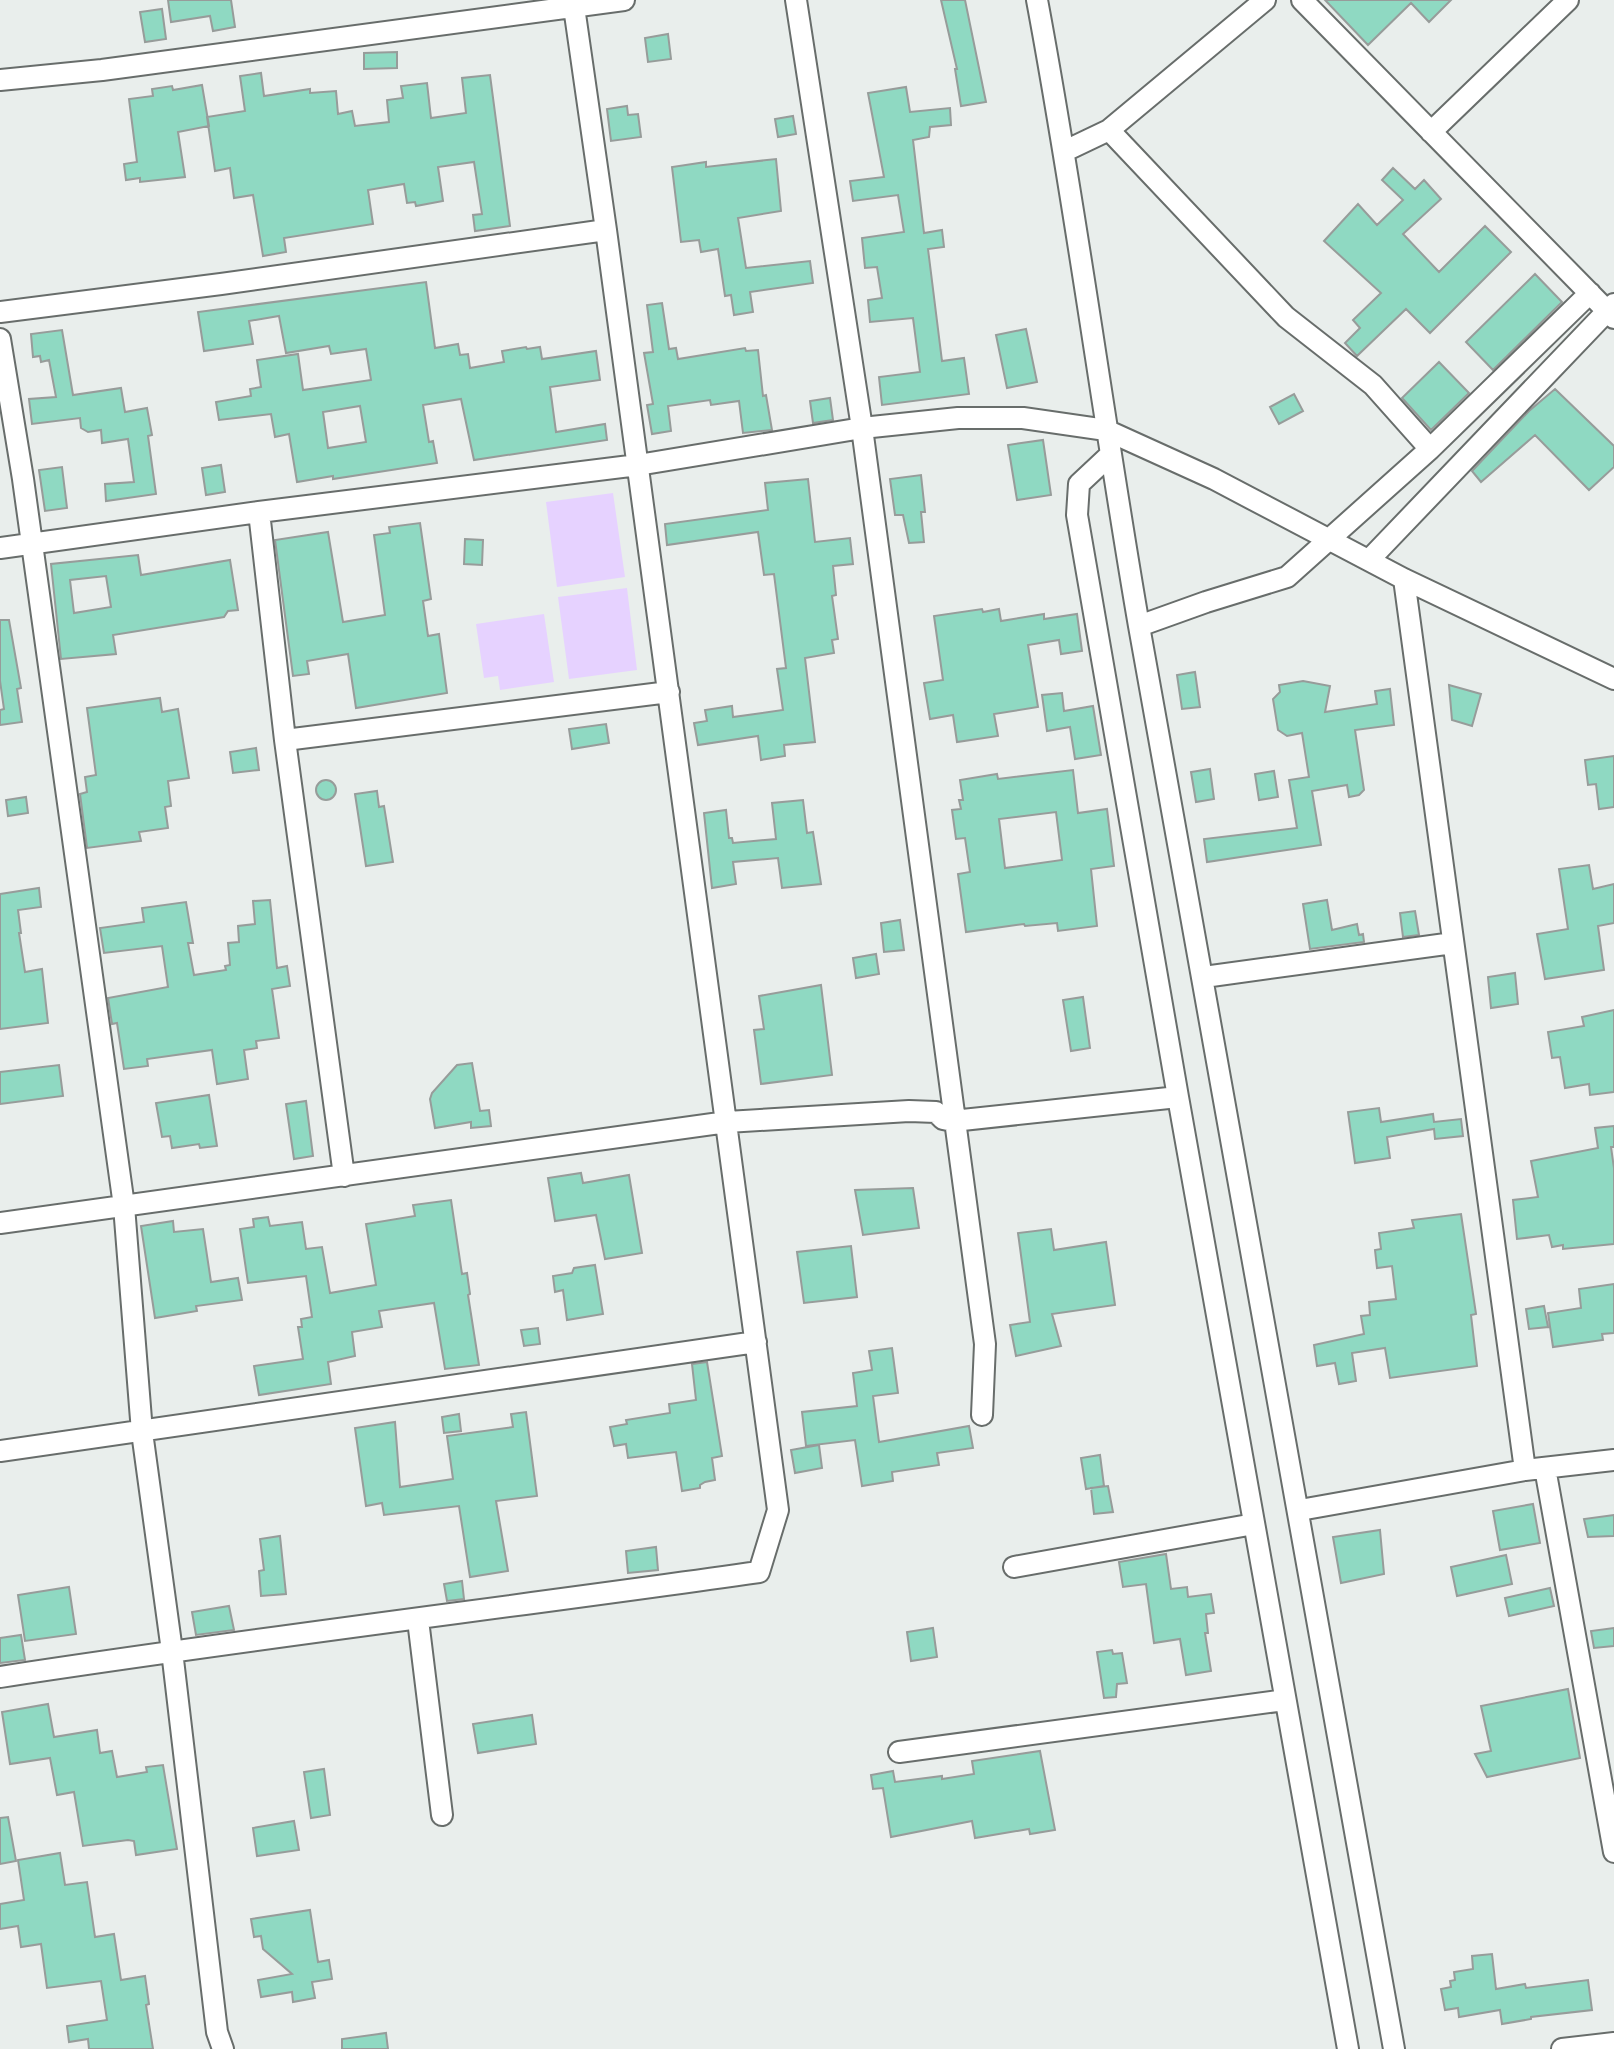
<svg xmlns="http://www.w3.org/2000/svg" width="1614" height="2049" font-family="Jost,sans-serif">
<rect width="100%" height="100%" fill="#e9eeec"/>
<path fill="#e6d2ff" d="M613,493L625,577L557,587L546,502Z
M627,588L637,670L569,679L558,597Z
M544,614L554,682L500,690L498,676L484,678L476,624Z"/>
<path fill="#8fd9c2" stroke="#979c9a" stroke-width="2" fill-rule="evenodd" d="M168,0H231L235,27L213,31L210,16L171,22Z
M941,0H965L986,102L961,106L955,69H957Z
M1325,0H1451L1429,22L1411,3L1368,45Z
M162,9L166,39L145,42L140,12Z
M668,34L671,59L648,62L645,38Z
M397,52V68L364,69V53Z
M261,73L264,96L310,89V93L336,91L338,114L352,111L355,126L389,122L387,100L403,98L401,86L427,83L431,118L466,113L462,78L490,75L510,226L475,231L473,215L482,214L474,162L438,167L443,201L416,206L415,202L407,203L404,184L368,190L373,224L284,238L286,252L263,256L253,195L234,198L230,168L215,171L207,117L245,111L240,76Z
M202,85L209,126L178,132L185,177L140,182V178L126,180L124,164L137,162L129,99L153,96L152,89L172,86L173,90Z
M906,87L910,112L950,108L951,125L930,127L929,137L913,140L924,233L942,230L944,247L928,249L942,361L964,358L969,394L882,405L879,377L920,372L913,318L870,322L868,300L882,298L877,267L865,268L862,238L904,232L898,195L853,201L850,181L884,177L868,93Z
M627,106L628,115L638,114L641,137L611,141L607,109Z
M793,116L796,134L778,137L775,119Z
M776,159L781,211L738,218L746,268L810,261L813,283L750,292L753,312L734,315L731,295L725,296L718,249L701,252L699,240L681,242L672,167L706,162V167Z
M1393,168L1415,189L1424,180L1441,199L1403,234L1439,272L1485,226L1511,252L1430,333L1406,309L1357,356L1345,343L1360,328L1353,320L1381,293L1324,241L1358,204L1377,225L1403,200L1382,180Z
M1535,274L1562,302L1493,370L1466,342Z
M426,282L435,348L458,344L460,355L468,354L470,368L504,362L502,351L526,347L527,349L540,347L542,359L596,351L600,380L550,387L556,432L605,424L607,440L474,460L461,399L423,405L429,442L433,441L437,463L333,479V476L297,482L289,434L275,437L271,414L219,420L216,402L251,396L250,389L261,387L257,360L298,354L303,390L371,380L366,349L331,354L329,346L286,353L279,316L249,321L253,344L204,351L198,312ZM360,406L366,442L328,448L323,412Z
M662,303L669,349L676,348L678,359L745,348L746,351L758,350L763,396L766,395L772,430L743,433L739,401L711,405L710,400L668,406L671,431L652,434L647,405L653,404L644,353L653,352L647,305Z
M1026,329L1037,382L1007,388L996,335Z
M62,330L73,395L121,388L125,412L147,408L152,435L148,436L156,494L106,501L105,484L134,482L128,439L102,443L101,430L88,432L81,428L80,418L32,424L29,399L56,397L49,360L41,362L40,356L33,357L31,334Z
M1439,362L1469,393L1431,430L1402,398Z
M1555,389L1614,446V467L1589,490L1535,435L1481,482L1472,471L1529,411Z
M1294,394L1303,411L1279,424L1270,407Z
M830,398L833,420L813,423L810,401Z
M1043,440L1051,495L1017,500L1008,445Z
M221,465L225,492L206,495L202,468Z
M62,467L67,508L45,511L39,470Z
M921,475L925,512H921L924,542L909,543L903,515H895L890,479Z
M808,479L815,542L850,538L853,564L833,566L836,595L832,596L838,639L832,640L834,653L805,658L815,742L784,745L785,756L761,760L758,736L698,745L694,723L707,721L705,710L732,706L733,717L783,710L777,669L786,668L774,574L764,575L758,532L667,545L665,524L768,510L765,483Z
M420,523L431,599L423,601L428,636L439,634L447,693L356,708L348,654L307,661L309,674L293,676L275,540L328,532L343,622L385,615L374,535L390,533L389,527Z
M465,539L483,540L482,565L464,564Z
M138,555L141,575L230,560L238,610L228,611L224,617L113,635L116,654L61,659L51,564ZM106,576L111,607L74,613L70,580Z
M982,609L983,612L999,609L1001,621L1044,614V619L1077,614L1082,651L1061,654L1059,640L1028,645L1038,707L994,714L998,736L957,742L953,715L930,719L924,683L943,680L934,616Z
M0,620H9L21,688L17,689L22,722L0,725V710L4,709L0,681Z
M1195,672L1200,707L1182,709L1177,675Z
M1303,681L1330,686L1325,712L1377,704L1375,691L1390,689L1394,725L1355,730L1364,790L1359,795L1349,797L1347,785L1312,791L1321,845L1207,862L1204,839L1297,828L1289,780L1309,777L1302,733L1287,736L1278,730L1273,699L1280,692L1279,685Z
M1449,685L1481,694L1472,726L1452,720Z
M1062,693L1064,711L1093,706L1101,755L1075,759L1070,727L1047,731L1042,695Z
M160,698L162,712L178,709L189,778L168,781L171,806L165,807L168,828L139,832L141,841L87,848L80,794L87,792L85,777L96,775L87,708Z
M606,724L609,743L572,749L569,729Z
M256,748L259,770L233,773L230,752Z
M1614,756V807L1599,809L1596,784L1588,785L1585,760Z
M1210,769L1214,799L1196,802L1191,772Z
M1073,770L1078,813L1107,809L1114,866L1091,869L1097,926L1058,931L1057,923L1025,926L1024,924L966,932L958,874L970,872L965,838L956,839L952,810L961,809L959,800H963L960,780L997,774L998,779ZM1056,812L1062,860L1005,868L999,819Z
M1274,771L1278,797L1259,800L1255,774Z
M316 790a10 10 0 1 1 20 0a10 10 0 1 1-20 0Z
M377,791L379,807L384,806L393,862L366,866L355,794Z
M26,797L28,813L8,816L6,800Z
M803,800L807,833L813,832L821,884L782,888L778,858L733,862L736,884L712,888L704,813L726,810L729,838H732L733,843L776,839L772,803Z
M1589,865L1593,889L1614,884V923L1598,926L1604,970L1545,979L1537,934L1568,929L1559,869Z
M39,888L41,907L18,910L21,933H19L25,972L42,969L48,1023L0,1029V894Z
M270,900L277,968L287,966L290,986L272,989L279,1038L256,1041L257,1048L244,1050L248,1079L217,1084L212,1050L147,1059L148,1066L124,1069L117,1023L112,1024L108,998L168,987L162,946L104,953L100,928L144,922L142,908L186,902L193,943H188L194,975L226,970L225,966L230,965L228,943L239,942L238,926L255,924L253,901Z
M1327,900L1332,930L1357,924L1359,935L1363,934L1364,942L1310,949L1303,904Z
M1415,911L1419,935L1403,937L1400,913Z
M900,920L904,950L884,952L881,923Z
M876,954L879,974L856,978L853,958Z
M1515,973L1518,1004L1491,1008L1488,977Z
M821,985L832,1075L761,1084L754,1030L764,1029L759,996Z
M1083,997L1090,1048L1071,1051L1063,1000Z
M1614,1010V1092L1590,1095L1589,1084L1565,1088L1560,1057L1552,1058L1548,1032L1584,1026L1582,1017Z
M472,1063L480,1111L489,1110L491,1126L471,1128V1122L435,1128L430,1099L432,1093L457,1065Z
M59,1065L63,1096L0,1104V1072Z
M209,1095L217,1146L200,1148L199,1144L172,1148L170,1136L162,1137L156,1103Z
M306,1101L313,1156L294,1159L286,1104Z
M1379,1108L1381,1122L1433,1114L1434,1122L1461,1119L1463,1136L1435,1139L1434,1129L1387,1137L1390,1158L1355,1163L1348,1112Z
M1614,1126V1147H1611L1614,1168V1244L1563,1249V1245L1552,1247L1549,1235L1517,1239L1513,1200L1538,1197L1531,1161L1598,1148L1595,1128Z
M581,1173L583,1183L629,1175L642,1253L605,1259L596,1215L555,1221L548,1178Z
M913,1188L919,1228L863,1235L855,1190Z
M451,1200L462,1274L467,1273L470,1294L468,1295L479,1365L445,1369L434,1303L379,1311L382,1327L352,1332L355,1356L328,1362L331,1384L259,1395L254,1366L303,1359L298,1327H302L301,1319L312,1317L306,1276L248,1283L240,1229L254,1227L253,1219L268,1217L270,1226L302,1222L306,1249L322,1247L330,1293L376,1285L366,1224L415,1216L413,1205Z
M1461,1214L1476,1314L1471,1315L1477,1366L1390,1378L1385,1348L1352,1353L1356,1381L1339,1384L1335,1363L1317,1366L1314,1345L1364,1334L1361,1316L1370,1315L1369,1302L1396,1299L1392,1266L1377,1268L1375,1250L1381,1249L1379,1233L1414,1228L1412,1220Z
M173,1221L174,1232L203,1229L211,1282L238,1278L242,1300L196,1306L197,1311L155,1318L141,1226Z
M1051,1229L1054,1250L1106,1242L1115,1305L1052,1314L1061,1346L1016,1356L1010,1325L1030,1322L1018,1233Z
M851,1246L857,1297L804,1303L797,1252Z
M595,1265L603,1314L567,1320L563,1290L555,1292L553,1276L572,1273L574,1268Z
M1614,1284V1333L1602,1334L1603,1340L1553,1347L1548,1313L1581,1308L1579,1289Z
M1544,1306L1548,1327L1529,1329L1526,1309Z
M538,1328L540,1344L524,1346L521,1330Z
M892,1348L898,1393L873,1396L879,1442L969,1426L973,1448L937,1453L939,1465L892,1472L893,1481L862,1486L855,1440L806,1446L802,1412L857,1406L853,1373L872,1370L869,1351Z
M707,1362L722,1456L712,1458L715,1480L705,1482L700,1485V1488L682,1491L676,1452L628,1458L626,1444L614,1446L610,1427L627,1424L626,1420L670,1413L669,1404L696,1400L692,1364Z
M526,1412L537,1496L496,1501L508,1571L470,1577L459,1506L384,1515L382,1503L366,1506L355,1428L395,1422L400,1487L453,1479L447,1436L513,1427L511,1414Z
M459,1414L461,1431L444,1433L442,1417Z
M819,1445L822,1468L795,1473L791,1450Z
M1100,1455L1104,1486L1086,1489L1081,1458Z
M1108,1486L1113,1512L1094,1514L1091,1488Z
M1533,1504L1540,1543L1500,1550L1493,1511Z
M1614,1515V1536L1588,1537L1584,1519Z
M1380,1530L1384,1574L1341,1583L1333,1537Z
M280,1536L286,1594L261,1596L259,1571L264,1570L260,1539Z
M656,1547L658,1570L628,1573L626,1551Z
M1166,1554L1171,1589L1187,1587L1188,1597L1211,1594L1214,1613L1206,1614L1208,1633H1205L1211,1671L1186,1675L1180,1639L1154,1643L1146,1584L1123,1587L1119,1562Z
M1506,1555L1512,1584L1457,1596L1451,1567Z
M462,1581L464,1599L447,1601L444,1584Z
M69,1587L76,1634L25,1641L18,1595Z
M1550,1588L1554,1606L1509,1616L1505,1598Z
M229,1606L234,1630L196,1635L192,1612Z
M933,1628L937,1657L911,1661L907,1632Z
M1614,1628V1646L1594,1648L1591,1631Z
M21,1635L25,1660L0,1663V1638Z
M1112,1650L1113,1654L1122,1653L1127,1683L1117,1684L1116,1697L1104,1698L1097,1652Z
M1568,1689L1580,1758L1487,1777L1475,1754L1491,1751L1481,1706Z
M48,1704L54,1737L97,1730L100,1753L112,1751L117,1777L147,1772L146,1767L163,1765L177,1849L136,1855L134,1841L128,1840L83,1846L74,1792L57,1795L50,1758L10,1764L2,1712Z
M532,1715L536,1744L478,1753L473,1724Z
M1040,1751L1055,1830L1030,1834L1029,1829L975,1838L972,1821L891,1837L883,1788L873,1789L871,1775L893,1771L895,1782L942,1776V1779L974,1774L972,1761Z
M324,1769L330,1815L311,1818L304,1772Z
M8,1817L16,1861L0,1864V1818Z
M294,1821L299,1850L257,1856L253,1828Z
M60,1853L65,1885L87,1882L95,1937L114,1934L121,1980L145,1976L149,2004L146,2005L153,2049H89L88,2039L69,2042L67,2026L107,2020L101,1981L47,1988L41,1944L21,1947L18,1926L0,1929V1904L24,1900L18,1860Z
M310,1910L318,1962L329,1960L332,1979L312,1982L315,1998L293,2002L292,1992L261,1997L258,1980L292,1974L263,1949L261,1936L254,1937L251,1919Z
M1492,1954L1496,1989L1525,1984L1526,1988L1588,1980L1592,2010L1531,2017V2019L1502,2024L1500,2010L1459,2017L1458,2008L1445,2010L1441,1989L1451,1987L1450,1981L1455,1980L1454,1972L1473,1969L1472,1956Z
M386,2033L388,2049H342V2039Z"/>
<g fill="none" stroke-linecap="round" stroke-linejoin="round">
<g stroke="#686d6b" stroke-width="24">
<path id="street" d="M796,0L862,428L985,1344L982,1415
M1037,0C1076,208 1103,418 1139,626L1394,2049
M1302,0L1614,318
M0,80L102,70L624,0
M1109,130L1265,0
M1431,132L1568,0
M1065,151L1109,130L1286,317L1373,385L1430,449
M0,312L221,284L606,230
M0,339L23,479L124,1206L142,1432L172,1651L217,2032L223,2049
M1110,455L1079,484L1077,515L1178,1097L1348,2049
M259,512L285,740L344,1176
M0,548L259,512L638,465L862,428L958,418H1023L1106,430L1214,479L1404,579L1614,679
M1369,560L1614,304
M1404,579L1525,1470
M1139,626L1206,602L1287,577L1430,449L1590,293
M285,740L669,692
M1204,977L1453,943
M0,1223L727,1122L909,1111L936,1112L943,1119L953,1121L1178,1097
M0,1451L756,1342
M1545,1468L1614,1852
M1300,1510L1525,1470L1614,1460
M1014,1567L1254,1524
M418,1620L442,1815
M0,1677C252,1638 506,1608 759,1572L778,1510L606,230L573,0
M899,1752L1285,1700
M1562,2049L1614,2043"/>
</g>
<use href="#street" stroke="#fff" stroke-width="20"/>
</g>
</svg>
